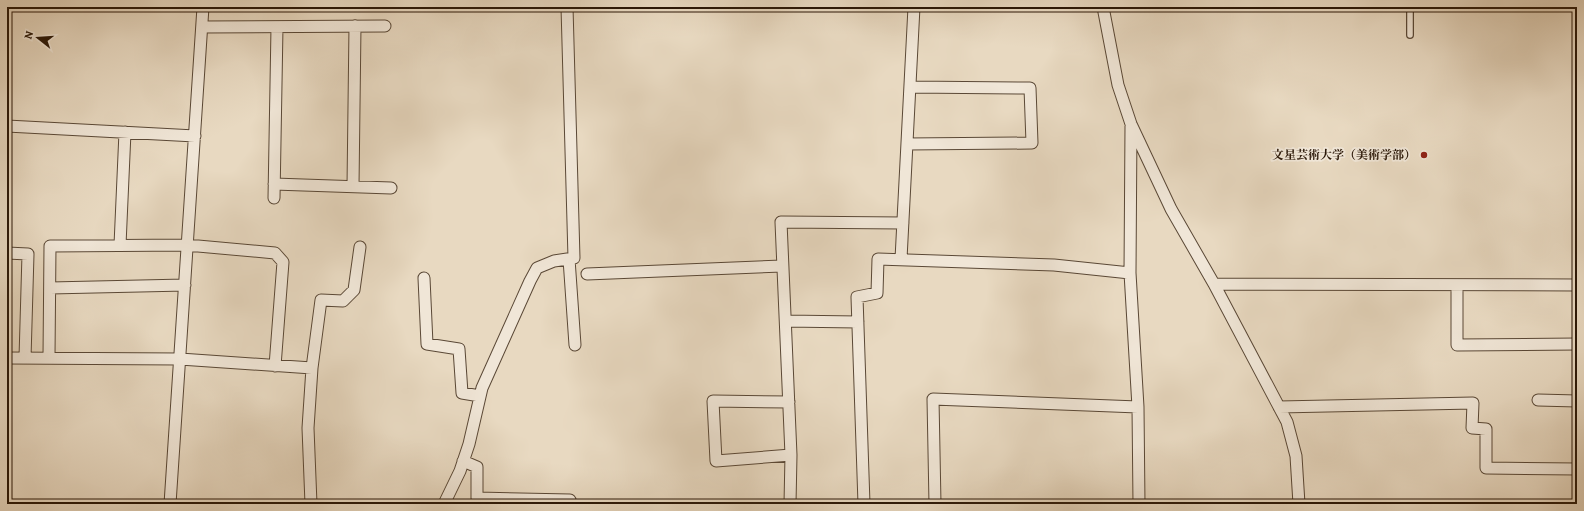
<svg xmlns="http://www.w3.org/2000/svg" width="1584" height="511" font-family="Alegreya,'Noto Serif JP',serif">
<rect width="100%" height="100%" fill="#e8d9c1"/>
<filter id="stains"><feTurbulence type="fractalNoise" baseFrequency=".005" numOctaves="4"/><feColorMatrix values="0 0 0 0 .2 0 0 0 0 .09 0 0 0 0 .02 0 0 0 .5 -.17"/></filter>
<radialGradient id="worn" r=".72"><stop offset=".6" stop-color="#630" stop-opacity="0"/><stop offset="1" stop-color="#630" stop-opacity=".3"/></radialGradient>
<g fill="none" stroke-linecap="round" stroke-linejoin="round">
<g stroke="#5a4836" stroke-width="8">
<path id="lane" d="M1410,35V7"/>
</g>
<g stroke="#5a4836" stroke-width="13">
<path id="street" d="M1103,7L1118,85L1131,124L1171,209L1214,284L1287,422L1296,456L1299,504
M202,27L385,26
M7,126L195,136
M1131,126L1130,273L1138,407L1139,504
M907,144L1032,143L1030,88L910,87
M274,184L391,188
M353,186L355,26
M274,198L277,27
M120,245L125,132
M7,253L28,254L25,358
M569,259L575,345
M901,259L914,7
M587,274L782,266
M424,278L427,344L459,349L462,393L480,396
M1214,284L1577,285
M1457,285V345L1577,344
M50,288L185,285
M786,321L858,322
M49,357L50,246L187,245L275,253L283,262L275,366
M7,358L180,359L312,368L308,428L311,504
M312,368L321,300L343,301L354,290L360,247
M1538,400L1577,401
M789,402L713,401L716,461L791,455
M1279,407L1473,403L1472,428L1486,429V468L1577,469
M463,461L477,467V498L570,500V504
M170,504L203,7
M444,504L460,471L469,444L482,388L530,281L537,268L554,261L574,258L567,7
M790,504L791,455L781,222L903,223
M864,504L857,297L877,293L878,259L1054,265L1130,273
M935,504L933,399L1138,407"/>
</g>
<use href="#lane" stroke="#f0e6d7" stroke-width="5.5"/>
<use href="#street" stroke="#f0e6d7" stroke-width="11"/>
</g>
<circle fill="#8f2418" stroke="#f0e6d7" stroke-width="1.5" cx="1424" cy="155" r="4"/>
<g text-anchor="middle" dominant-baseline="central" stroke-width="3.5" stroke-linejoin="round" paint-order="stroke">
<g font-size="12" font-weight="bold" fill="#2a1707" stroke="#f0e6d7" text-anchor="end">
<text x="1416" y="155">文星芸術大学（美術学部）</text>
</g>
</g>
<rect width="1584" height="511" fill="none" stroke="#e8d9c1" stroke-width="24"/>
<rect x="8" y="8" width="1568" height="495" fill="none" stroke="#2a1707" stroke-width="2"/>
<rect x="12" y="12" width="1560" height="487" fill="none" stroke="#2a1707"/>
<g transform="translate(38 38) rotate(287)" stroke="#f0e6d7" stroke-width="3" paint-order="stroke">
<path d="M0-3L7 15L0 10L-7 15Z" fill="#2a1707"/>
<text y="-6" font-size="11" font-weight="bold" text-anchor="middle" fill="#2a1707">N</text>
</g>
<rect width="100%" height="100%" filter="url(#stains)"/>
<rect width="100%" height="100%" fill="url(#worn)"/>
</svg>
